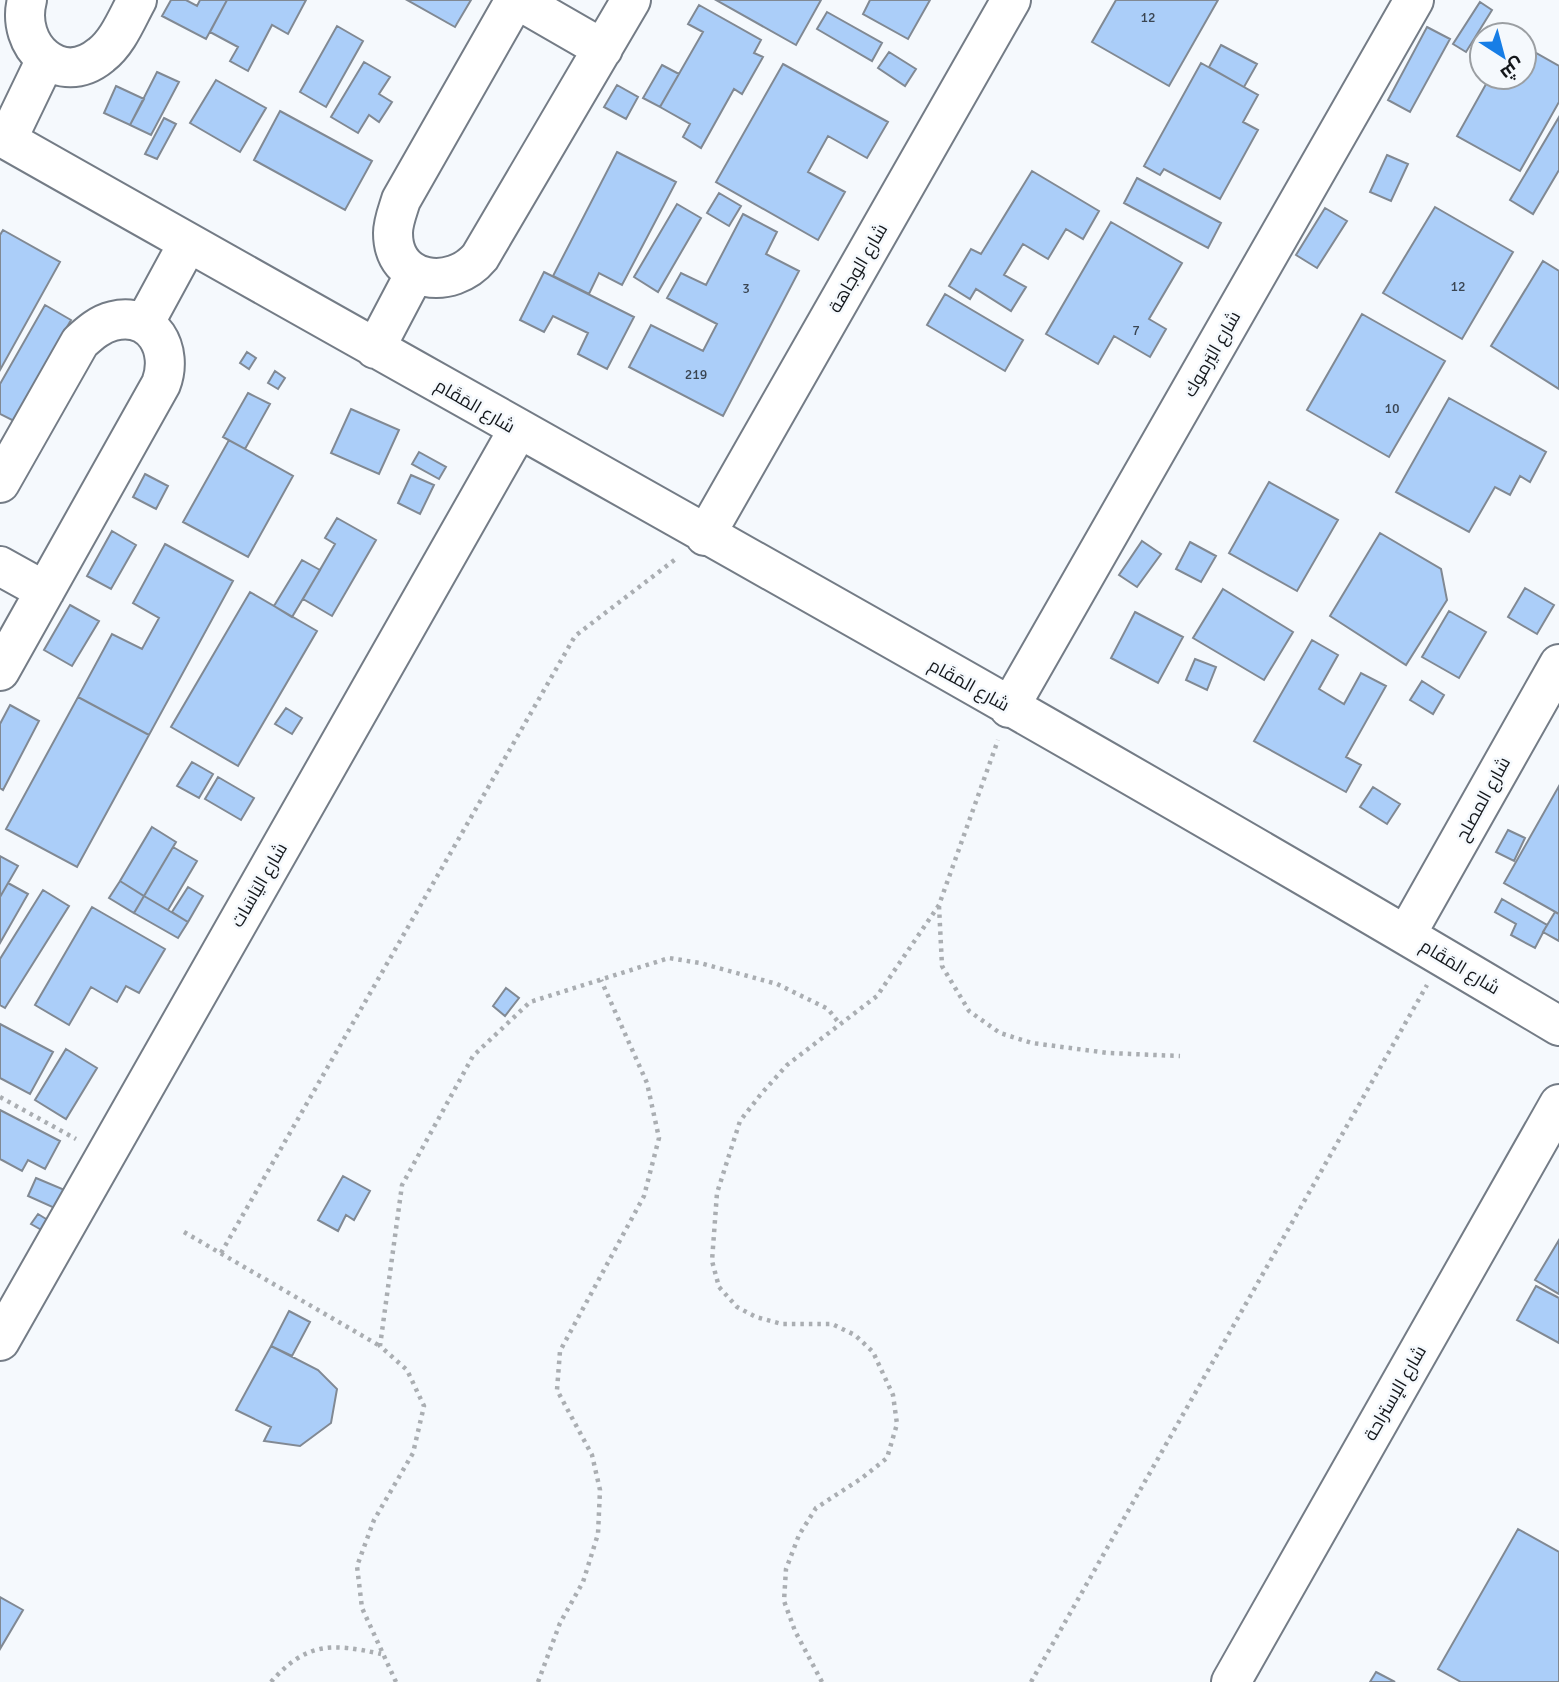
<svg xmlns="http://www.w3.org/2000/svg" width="1559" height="1682" font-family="Signika,Cairo,sans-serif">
<rect width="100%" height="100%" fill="#f5f9fd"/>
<path fill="#abcef9" stroke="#818993" stroke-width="2" d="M171,0H186L197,6L200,0H227L206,39L162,16Z
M227,0H306L288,34L272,25L248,71L230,61L238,47L210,32Z
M407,0H471L455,27Z
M716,0H821L796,45Z
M870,0H930L908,39L863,14Z
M1116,0H1218L1169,86L1092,42Z
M1480,2L1492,10L1466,52L1453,44Z
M699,5L761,40L754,53L763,57L742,94L734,89L701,148L683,137L690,124L660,107L703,32L688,24Z
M827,12L882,43L872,61L817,29Z
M337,26L363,41L326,107L300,92Z
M1427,27L1450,39L1410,112L1388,100Z
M1488,27L1503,35H1484Z
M1221,45L1257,64L1244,87L1209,67Z
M1524,46L1559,66V102L1520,171L1457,136L1490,77H1524Z
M889,52L916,69L905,86L878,68Z
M364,62L390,77L379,94L392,102L379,122L369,115L358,133L331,117Z
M1201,63L1258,95L1243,122L1258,130L1220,199L1164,169L1160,175L1144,166Z
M783,64L888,122L867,158L828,136L808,172L845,192L818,240L716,182Z
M662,65L679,74L660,107L643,98Z
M157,72L179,82L151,135L130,125Z
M216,80L266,108L240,152L190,123Z
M617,85L638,97L626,119L604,107Z
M116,86L144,99L130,125L104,113Z
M280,111L372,161L345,210L254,160Z
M1559,117V170L1533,214L1510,200Z
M164,118L176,124L157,159L145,154Z
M617,152L676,182L622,285L599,273L589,294L553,276Z
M1387,155L1408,164L1391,201L1370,192Z
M1032,171L1099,211L1083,239L1066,229L1048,259L1023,244L1004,275L1026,287L1011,311L976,289L970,299L949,286L971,249L981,254Z
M1137,178L1221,223L1208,248L1124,203Z
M719,193L741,206L729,226L707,213Z
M677,204L701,218L658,292L634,277Z
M1435,207L1513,252L1462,339L1383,293Z
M1325,208L1347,221L1317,268L1296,255Z
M743,214L777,232L766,254L799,271L723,416L629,367L651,325L703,351L717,324L667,298L681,273L706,285Z
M1111,222L1182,263L1149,319L1166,329L1150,357L1114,336L1098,364L1046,334Z
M3,230L60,262L0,370V235Z
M1543,261L1559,271V389L1491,346Z
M544,272L634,317L607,369L578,354L588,333L553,316L544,332L520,320Z
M945,294L1023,340L1005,371L927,325Z
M45,305L71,320L14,421L0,414V384Z
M1362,314L1445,361L1389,457L1307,410Z
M247,352L256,358L249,369L240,363Z
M275,371L285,378L278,389L268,383Z
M248,393L270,404L245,449L223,437Z
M1449,398L1546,452L1530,482L1520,476L1510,495L1495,487L1469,532L1396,492Z
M351,409L399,430L379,474L331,453Z
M229,440L293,476L248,557L183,522Z
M419,452L446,467L439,479L412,464Z
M145,474L168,486L156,509L133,497Z
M411,475L434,485L420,514L398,503Z
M1269,482L1338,520L1297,591L1229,553Z
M337,518L376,540L332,616L303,599L335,544L325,538Z
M112,531L136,545L111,589L87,576Z
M1380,533L1441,569L1447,600L1406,665L1330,616Z
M1142,541L1161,554L1137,587L1119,575Z
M1190,542L1216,556L1201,582L1176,569Z
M165,544L233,581L149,735L78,697L112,634L142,649L159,618L133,603Z
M302,560L320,570L292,617L274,606Z
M1525,588L1554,605L1537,634L1508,617Z
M1223,589L1293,632L1264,680L1193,638Z
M250,592L317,631L238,766L171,727Z
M70,605L99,621L72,666L44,650Z
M1449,611L1486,632L1459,678L1422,657Z
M1135,612L1183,637L1158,683L1111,658Z
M1312,640L1338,655L1319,689L1344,704L1361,673L1386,686L1346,757L1361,765L1346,792L1254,741Z
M1195,659L1216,667L1207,690L1186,680Z
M1422,681L1444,695L1433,714L1410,700Z
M78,697L149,735L77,867L6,829Z
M10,705L39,721L3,790L0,788V724Z
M286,708L302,718L292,734L275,724Z
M192,762L213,774L199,798L177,786Z
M218,777L254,798L241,820L205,799Z
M1559,786V914L1504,883Z
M1373,787L1400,804L1387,824L1360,807Z
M152,827L176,842L144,896L120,881Z
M1508,830L1525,838L1514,861L1496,852Z
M173,847L197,861L168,910L144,896Z
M0,856L18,866L0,897Z
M120,881L144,896L134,913L109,898Z
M8,883L28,894L0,943V897Z
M188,887L203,896L188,922L172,912Z
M43,890L69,906L5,1008L0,1005V959Z
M144,896L188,922L178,938L134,913Z
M1502,899L1547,925L1535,948L1511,935L1516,924L1495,912Z
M92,907L165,949L139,993L126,986L117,1002L91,987L69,1025L35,1005Z
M1555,912L1559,914V941L1543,932Z
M506,988L519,998L505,1016L493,1006Z
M0,1024L53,1052L30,1094L0,1078Z
M66,1049L97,1068L66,1119L35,1100Z
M0,1110L60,1141L45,1169L28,1160L22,1171L0,1159Z
M343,1176L370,1191L354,1220L346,1215L338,1231L318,1220Z
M36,1178L67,1191L59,1210L28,1196Z
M38,1214L51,1222L45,1232L31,1224Z
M1559,1240V1294L1535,1280Z
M1536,1286L1559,1298V1343L1517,1320Z
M289,1311L310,1322L292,1356L271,1346Z
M271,1346L318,1370L337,1389L331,1423L300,1446L264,1441L271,1427L236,1410Z
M1518,1529L1559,1552V1682H1461L1438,1669Z
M0,1597L23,1610L0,1649Z
M1376,1672L1395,1682H1370Z"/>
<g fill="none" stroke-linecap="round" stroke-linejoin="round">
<g stroke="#747c86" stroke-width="42">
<path id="minor" d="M27,0C15,46 60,89 101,55C118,42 127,18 137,0
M515,0L401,200C398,210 393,222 393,233C393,284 452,291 480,257L631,0
M518,0L603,49
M0,136C520,431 1045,719 1559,1026
M7,140L46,59
M144,324L188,243
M375,349L415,273
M0,483L80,342C90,333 100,324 113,321C153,311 174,350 161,384L0,671
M705,536L1011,0
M0,566L45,591
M1009,708L1414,0
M1406,935L1559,664
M0,1341L518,430
M1231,1682L1559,1104"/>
</g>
<path stroke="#aaaeb2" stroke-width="4.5" stroke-dasharray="3.5 5" stroke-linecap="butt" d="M939,906L942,966L969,1011L1000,1033L1032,1043L1108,1053L1180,1056
M0,1097L76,1139
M184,1232L380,1346
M221,1253L575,636L677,558
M271,1682C306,1642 332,1643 381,1654
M396,1682L362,1608L357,1566L374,1520L413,1453L424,1406L407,1370L380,1346L402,1185L473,1056L530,1002L669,958L700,963L777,984L828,1009L839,1023
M538,1682L560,1623L583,1582L598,1534L600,1490L592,1455L557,1390L560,1351L644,1196L659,1138L647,1083L601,980
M822,1682L795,1631L784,1601L786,1569L799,1535L816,1508L862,1478L887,1458L897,1424L893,1395L873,1352L855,1335L832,1324H782L756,1317L737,1307L719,1287L712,1261L717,1193L740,1121L761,1094L787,1065L877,996L939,905L998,740
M1031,1682L1427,985"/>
<use href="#minor" stroke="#fff" stroke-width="38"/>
</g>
<g text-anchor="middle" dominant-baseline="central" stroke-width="5" stroke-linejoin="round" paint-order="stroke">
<g font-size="14" fill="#3a4552">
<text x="1148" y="17">12</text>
<text x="1458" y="286">12</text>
<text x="746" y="288">3</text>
<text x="1136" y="330">7</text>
<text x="696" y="374">219</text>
<text x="1392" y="408">10</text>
</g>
<g font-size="18" fill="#14171b" stroke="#f5f9fd">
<text transform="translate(858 268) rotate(-60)">شارع الوجاهة</text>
<text transform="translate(1212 354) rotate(-60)">شارع اليَرموك</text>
<text transform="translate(475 406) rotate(30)">شارع المَقَام</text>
<text transform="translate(969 685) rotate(29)">شارع المَقَام</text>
<text transform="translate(1483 799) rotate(-61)">شارع المصلح</text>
<text transform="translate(259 885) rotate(-60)">شارع اليَاسَات</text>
<text transform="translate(1460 967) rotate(31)">شارع المَقَام</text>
<text transform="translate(1395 1393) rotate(-60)">شارع الإستراحة</text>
</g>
</g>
<g transform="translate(1503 56) rotate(144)"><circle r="33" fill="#f5f9fd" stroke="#9b9fa3" stroke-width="2"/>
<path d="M0-5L12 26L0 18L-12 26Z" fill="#177ee6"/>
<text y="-10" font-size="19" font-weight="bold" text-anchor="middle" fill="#14171b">ش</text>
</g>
</svg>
